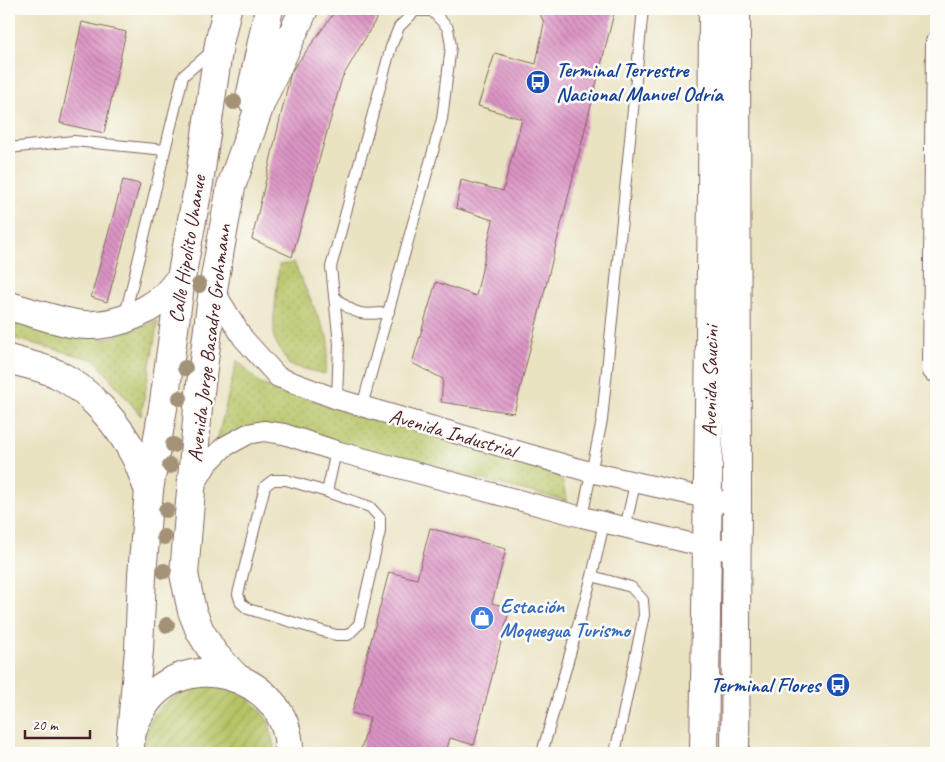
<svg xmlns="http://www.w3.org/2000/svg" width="945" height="762" font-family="Caveat,sans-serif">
<defs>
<pattern id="grass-dots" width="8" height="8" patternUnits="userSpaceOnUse" patternTransform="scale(1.25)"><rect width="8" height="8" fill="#b6c365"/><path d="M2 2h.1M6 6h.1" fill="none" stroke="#9ea758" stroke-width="1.8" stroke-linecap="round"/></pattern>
<pattern id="garden-furrows" width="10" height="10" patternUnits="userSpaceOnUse" patternTransform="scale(1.25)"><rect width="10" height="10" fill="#b6c365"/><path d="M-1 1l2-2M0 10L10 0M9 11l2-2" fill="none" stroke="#9ea758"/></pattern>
<pattern id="building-back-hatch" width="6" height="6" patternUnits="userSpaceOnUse" patternTransform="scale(1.25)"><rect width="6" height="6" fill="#dc94c5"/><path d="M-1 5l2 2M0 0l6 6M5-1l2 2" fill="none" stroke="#b478a0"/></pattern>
</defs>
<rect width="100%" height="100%" fill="#fdfcf7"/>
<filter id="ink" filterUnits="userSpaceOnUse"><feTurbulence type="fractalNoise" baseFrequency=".02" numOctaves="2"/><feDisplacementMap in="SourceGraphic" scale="10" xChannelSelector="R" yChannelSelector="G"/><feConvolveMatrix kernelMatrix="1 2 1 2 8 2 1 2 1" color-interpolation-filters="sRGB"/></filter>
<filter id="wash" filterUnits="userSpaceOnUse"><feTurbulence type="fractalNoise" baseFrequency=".0096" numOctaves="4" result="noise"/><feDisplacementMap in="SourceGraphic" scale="20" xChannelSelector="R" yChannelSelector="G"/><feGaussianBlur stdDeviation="1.12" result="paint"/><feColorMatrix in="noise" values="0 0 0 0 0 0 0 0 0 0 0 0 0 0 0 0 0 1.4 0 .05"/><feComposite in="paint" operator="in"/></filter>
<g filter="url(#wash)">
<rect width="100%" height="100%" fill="#e9e3c2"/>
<path fill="url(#grass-dots)" stroke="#807148" d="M294,263L329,341L325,374L289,365L274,339V317L279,265Z
M9,314L105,339L158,321L141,416L95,360L9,337Z
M237,360L260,384L561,476L567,501L263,425L217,441Z"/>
<path fill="url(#garden-furrows)" stroke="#807148" d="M207,685L227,687L252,701L269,722L275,753H144C143,713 169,692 207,685Z"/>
<g id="blocks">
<path fill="url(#building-back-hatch)" d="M337,9H382L342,78L292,257L252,239L291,72Z
M538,9H615L514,413L441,402L443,379L412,363L436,282L476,296L493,220L456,208L461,180L503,191L522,119L478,106L495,53L536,64L544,23Z
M82,22L126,32L104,133L60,123Z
M123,180L140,184L107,302L91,297Z
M430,528L506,549L492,603L510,608L474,745L450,738L446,753H360L370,718L352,713L389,572L417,579Z"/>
</g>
</g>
<g filter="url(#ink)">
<use href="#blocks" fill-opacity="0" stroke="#826460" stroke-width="1"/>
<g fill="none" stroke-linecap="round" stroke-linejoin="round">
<g stroke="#826460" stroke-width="12">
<path id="service" d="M9,148L74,141L165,150
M334,296C354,315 362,316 389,312
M125,315L183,76L213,50
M337,399L339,344L331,267L391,47L399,27L415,11H432L448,28L451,46L442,119L362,406
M273,480H286L327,492L370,507L380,518V531L359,624L348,635H336L248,609L241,603L238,594L265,486Z
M327,492L336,451
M582,517L602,420L643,9
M625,528L635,484
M592,576L631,587L643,600L644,615L615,753
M542,753L592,576L604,523"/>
</g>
<g stroke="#826460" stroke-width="22">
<path id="minor" d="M936,42L933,371H936
M213,289L243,338L278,377L337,399L590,472L737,505
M193,488L207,464L224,447L248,434L264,431L284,434L336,451L582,517L706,547L736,551"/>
</g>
<g stroke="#826460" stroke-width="30">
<path id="secondary" d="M9,306C31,312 54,320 76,324C107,329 143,316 166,295C171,290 176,283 181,278
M9,359C24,364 43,367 57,374C89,389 120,426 136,458C141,468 144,480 149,490
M704,753L712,200L713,9
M735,753L737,505L736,9"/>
</g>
<g stroke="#826460" stroke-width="30">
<path id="trunk" d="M250,98L269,9
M236,677L214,654L200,631L192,611L184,574L198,408L213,289L231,187L261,102L304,9
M131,734L139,650L142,575L149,490L164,402L181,278L199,183L219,44L227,9
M130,753C129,739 133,725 140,713C177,641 291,673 289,753"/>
</g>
<use href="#service" stroke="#fff" stroke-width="10"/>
<use href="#minor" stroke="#fff" stroke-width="20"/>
<use href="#secondary" stroke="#fff" stroke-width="28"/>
<use href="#trunk" stroke="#fff" stroke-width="28"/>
</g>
<g fill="#a39278">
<circle cx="234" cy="102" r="8"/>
<circle cx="199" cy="285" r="8"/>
<circle cx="185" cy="368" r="8"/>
<circle cx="180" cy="398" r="8"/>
<circle cx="173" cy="445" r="8"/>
<circle cx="170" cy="466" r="8"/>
<circle cx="166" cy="510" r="8"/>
<circle cx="164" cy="537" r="8"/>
<circle cx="164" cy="571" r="8"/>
<circle cx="167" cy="625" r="8"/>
</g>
</g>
<defs>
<g id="bus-disc" transform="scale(1.25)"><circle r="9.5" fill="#1a4fb4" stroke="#fdfcf7"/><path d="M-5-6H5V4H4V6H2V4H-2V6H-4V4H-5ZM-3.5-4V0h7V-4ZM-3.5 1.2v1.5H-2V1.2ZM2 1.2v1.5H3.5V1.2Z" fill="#fff"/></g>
<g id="shop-disc" transform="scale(1.25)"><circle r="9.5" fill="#3f7fe0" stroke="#fdfcf7"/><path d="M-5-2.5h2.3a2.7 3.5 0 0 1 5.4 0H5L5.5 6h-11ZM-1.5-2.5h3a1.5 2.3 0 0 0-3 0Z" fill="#fff"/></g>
</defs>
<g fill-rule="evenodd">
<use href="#bus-disc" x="538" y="82"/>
<use href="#shop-disc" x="482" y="618"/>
<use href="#bus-disc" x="838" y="685"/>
</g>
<g text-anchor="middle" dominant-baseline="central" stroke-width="5" stroke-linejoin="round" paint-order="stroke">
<g font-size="21" font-weight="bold" fill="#164399" stroke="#fdfcf7" text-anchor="start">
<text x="556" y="70">Terminal Terrestre<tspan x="556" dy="24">Nacional Manuel Odría</tspan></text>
<text x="820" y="685" text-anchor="end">Terminal Flores</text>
</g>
<g font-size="21" fill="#4a1f2b" stroke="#fdfcf7">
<text transform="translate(187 249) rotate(-81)">Calle Hipolito Unanue</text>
<text transform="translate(209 343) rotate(-83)">Avenida Jorge Basadre Grohmann</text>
<text transform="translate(710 381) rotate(-89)">Avenida Saucini</text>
<text transform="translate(453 433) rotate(16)">Avenida Industrial</text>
</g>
<g font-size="21" font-weight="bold" fill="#366cbe" stroke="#fdfcf7" text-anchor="start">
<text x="500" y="606">Estación<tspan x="500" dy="24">Moquegua Turismo</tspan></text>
</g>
</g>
<rect width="945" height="762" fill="none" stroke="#fdfcf7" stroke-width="30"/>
<path d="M25 730v8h65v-8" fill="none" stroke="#4a1f2b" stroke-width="2.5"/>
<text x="32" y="730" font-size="15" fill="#4a1f2b" stroke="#fdfcf7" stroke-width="4" paint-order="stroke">20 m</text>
</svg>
